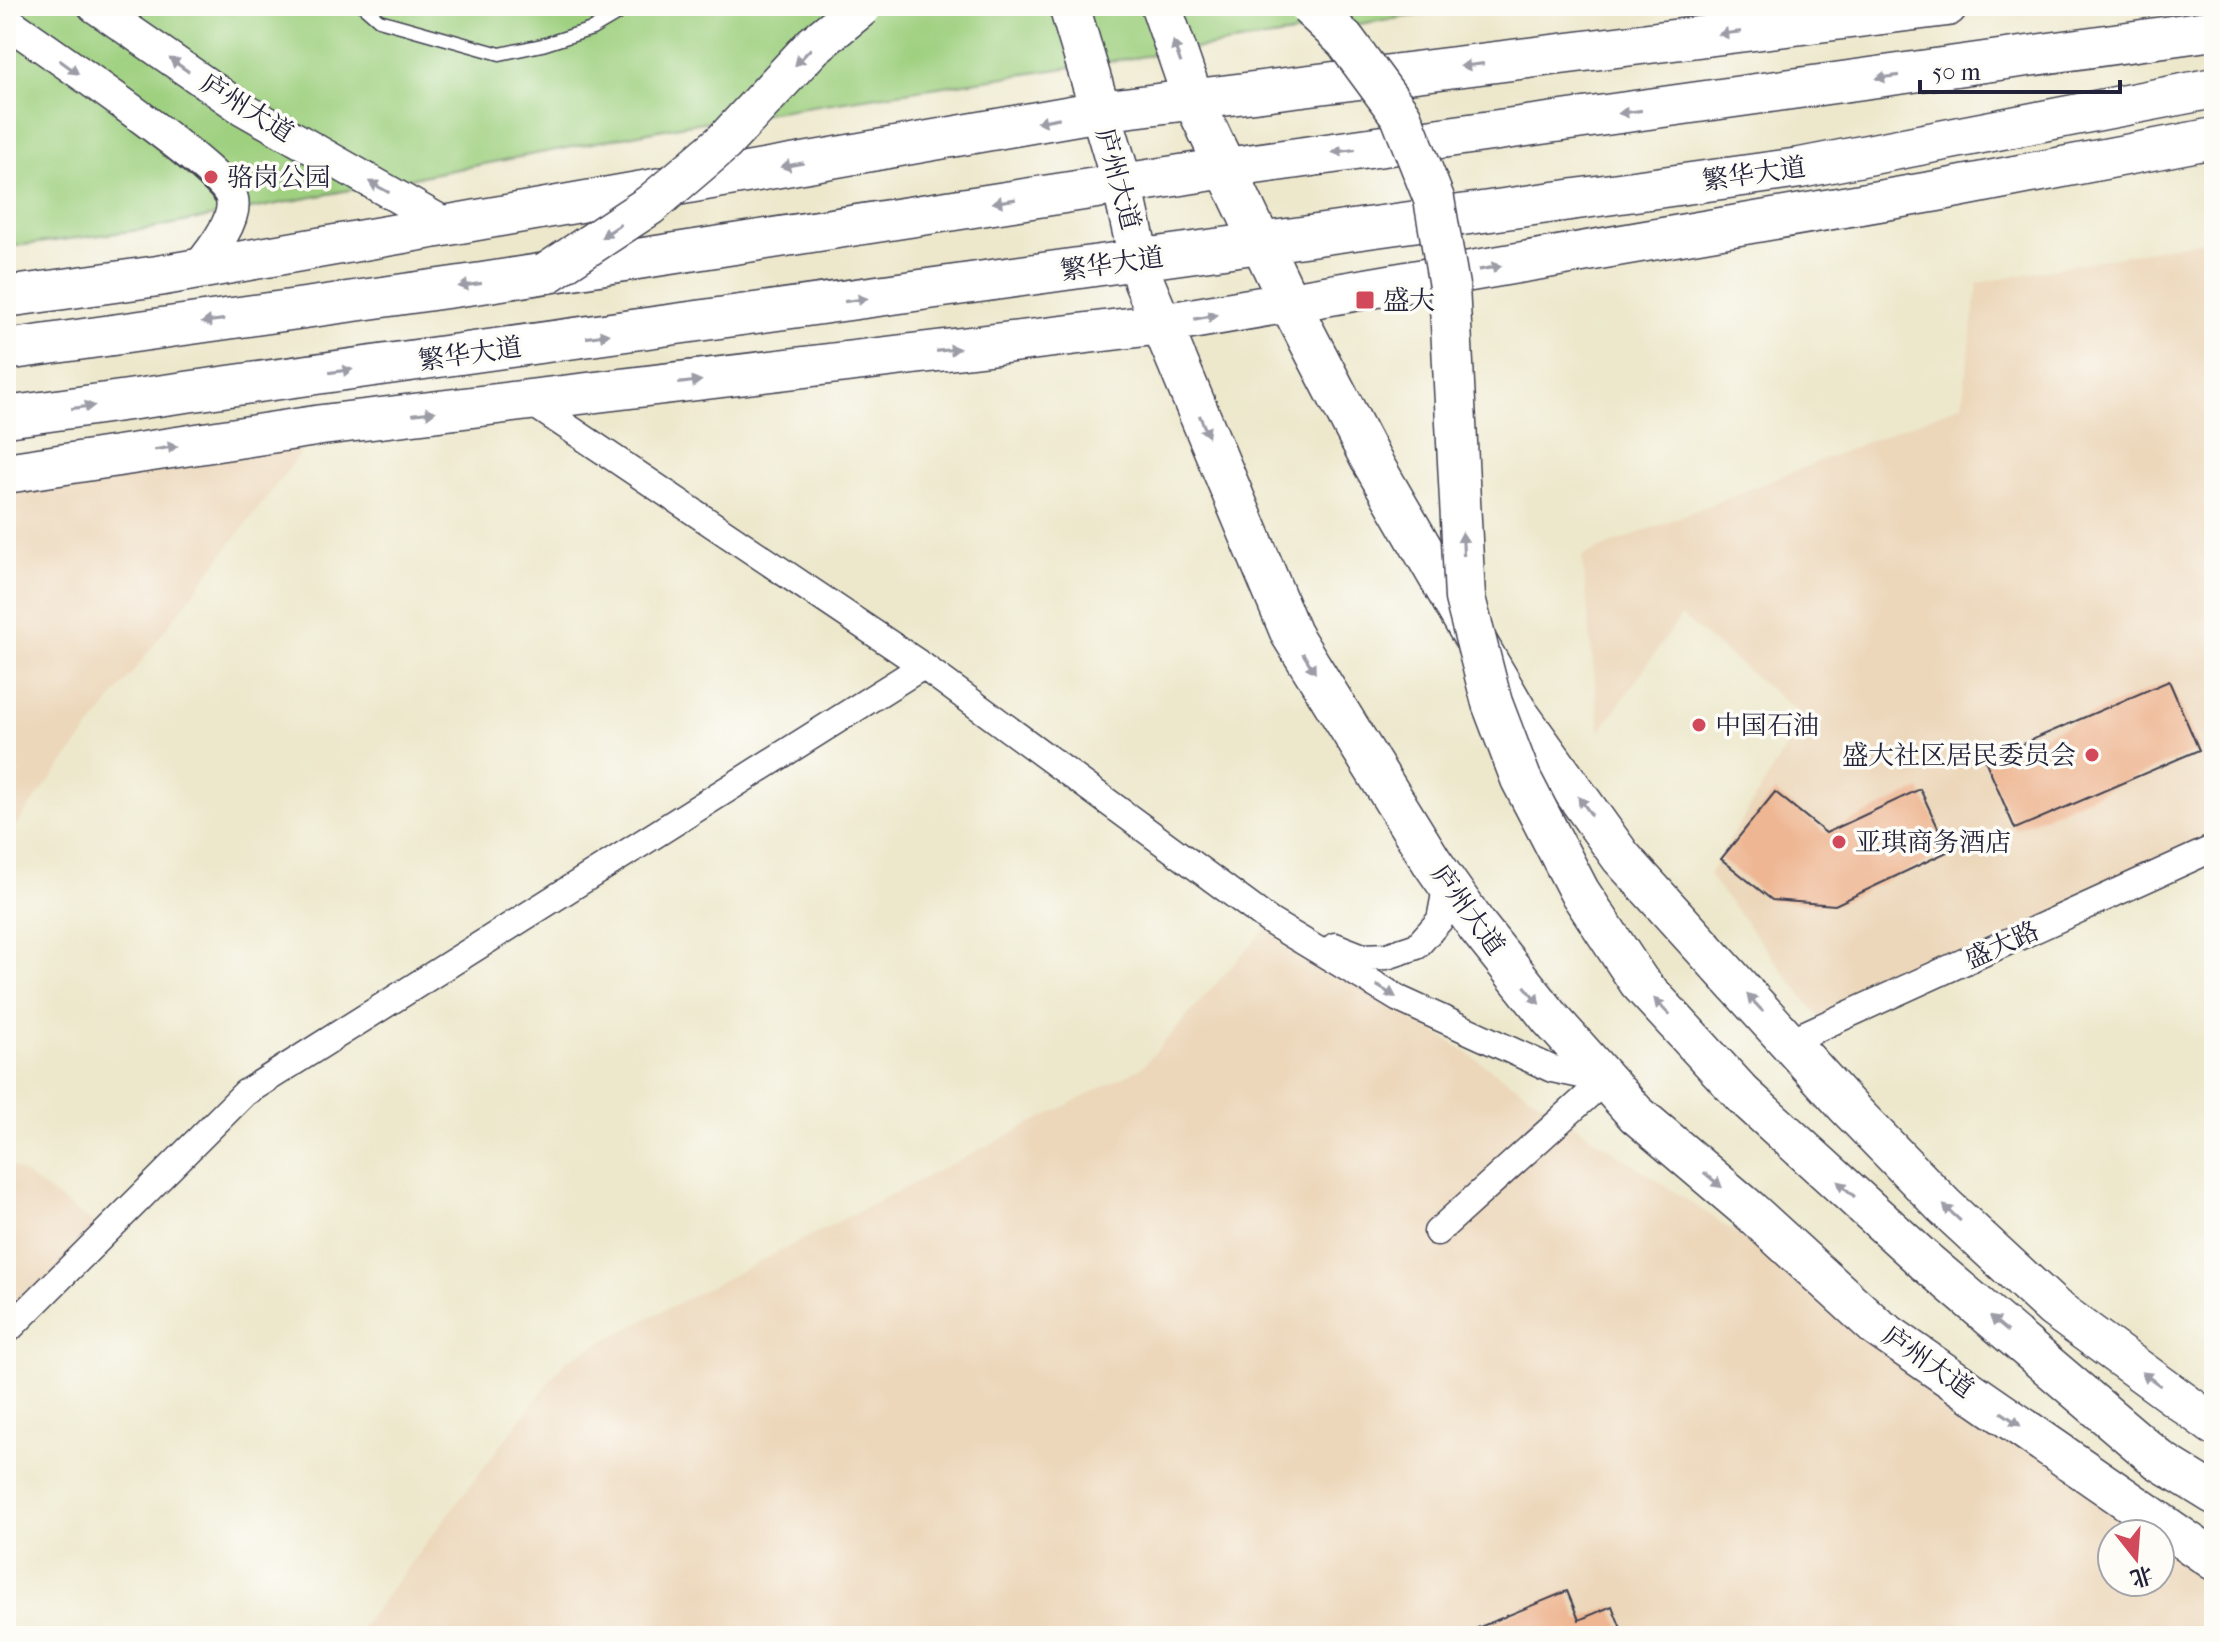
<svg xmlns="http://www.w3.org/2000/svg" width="2220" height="1642" font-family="'IM FELL French Canon','Noto Serif SC',serif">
<rect width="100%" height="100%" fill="#fdfcf7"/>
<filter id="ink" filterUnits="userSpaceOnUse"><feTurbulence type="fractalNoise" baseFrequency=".0125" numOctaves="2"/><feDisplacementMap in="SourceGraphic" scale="16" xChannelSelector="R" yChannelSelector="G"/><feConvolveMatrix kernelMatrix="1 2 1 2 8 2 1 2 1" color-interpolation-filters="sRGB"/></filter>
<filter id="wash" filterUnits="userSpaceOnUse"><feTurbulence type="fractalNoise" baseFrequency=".006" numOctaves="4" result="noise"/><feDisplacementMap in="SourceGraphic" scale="32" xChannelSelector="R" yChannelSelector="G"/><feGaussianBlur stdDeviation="1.8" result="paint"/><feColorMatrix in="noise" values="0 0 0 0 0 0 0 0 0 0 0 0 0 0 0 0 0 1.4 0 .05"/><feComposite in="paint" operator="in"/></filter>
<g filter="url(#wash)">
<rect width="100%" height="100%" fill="#ede8cc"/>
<path fill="#ecd7ba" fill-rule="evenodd" d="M2214,238V847L1820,1019L1709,875L1804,717L1681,616L1600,732L1582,556L1962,404L1978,283Z
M322,425L6,838V473Z
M1271,922L1877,1327L2214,1560V1636H355L566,1360L1142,1067ZM2112,1534H2160V1582H2112Z
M6,1161L105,1232L6,1332Z"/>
<path fill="#9fd080" stroke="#60795e" stroke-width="2" d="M6,6H1479L685,125L148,229L6,247Z"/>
<g id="blocks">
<path fill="#eeb692" d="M2169,681L2199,750L2015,829L1985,760Z
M1920,789L1949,851L1835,905L1772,900L1721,859L1775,792L1826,833Z
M1567,1591L1579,1620L1612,1606L1624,1636H1458Z"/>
</g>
</g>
<g filter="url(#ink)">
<use href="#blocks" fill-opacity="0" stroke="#404051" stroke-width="2"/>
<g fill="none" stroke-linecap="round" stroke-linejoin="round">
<g stroke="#404051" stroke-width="15">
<path id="service" d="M363,6L379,20L500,54L542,45L592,29L631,6"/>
</g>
<g stroke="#404051" stroke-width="29">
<path id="minor" d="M529,401L923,666L1271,922L1399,999L1552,1069L1605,1080
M1335,946L1363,957L1387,956L1417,946L1440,920L1447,883
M1790,1041L2214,848
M1437,1232L1605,1080
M6,1332L245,1093L923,666"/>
</g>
<g stroke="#404051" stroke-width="35">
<path id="tertiary" d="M94,6L243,109L447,225
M6,21C41,46 226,171 232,199C237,221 210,253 197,269"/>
</g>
<g stroke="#404051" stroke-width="43">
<path id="primary" d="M1069,6L1122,183L1144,282L1291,634L1432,862L1477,926L1551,1019L1636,1114L1749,1210L1877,1327L2214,1560
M1161,6L1193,99L1289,302L1371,460L1517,712L1621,857L1846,1105L1944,1206L2054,1308L2214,1425
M6,297L158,276L1100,111L1947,6
M6,350L482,283L1226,168L2214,30
M6,417L1800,168L2214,88
M6,473L322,425L1162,324L1937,191L2214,138
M1925,1261L2159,1460L2214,1494"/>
</g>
<use href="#service" stroke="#fff" stroke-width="12"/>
<use href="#minor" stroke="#fff" stroke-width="26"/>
<use href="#tertiary" stroke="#fff" stroke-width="32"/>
<use href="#primary" stroke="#fff" stroke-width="40"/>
<g stroke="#404051" stroke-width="43" stroke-linecap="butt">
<path id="primary-bridge" d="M1309,6L1345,40L1401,116L1434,199L1449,286L1465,598L1492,703L1521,779L1579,891L1639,982L1742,1094L1925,1261
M547,273L650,205L724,142L813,46L862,6"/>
</g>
<use href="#primary-bridge" stroke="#fff" stroke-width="40"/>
</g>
<defs><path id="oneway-solid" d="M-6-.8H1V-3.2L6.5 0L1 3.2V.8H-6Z" transform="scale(2)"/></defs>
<g fill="#9c9ca7">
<use href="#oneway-solid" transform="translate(1730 33) rotate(173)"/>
<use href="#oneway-solid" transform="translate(1177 52) rotate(-109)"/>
<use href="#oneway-solid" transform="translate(803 57) rotate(133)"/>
<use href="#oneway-solid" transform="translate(179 65) rotate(-145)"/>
<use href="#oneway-solid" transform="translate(1472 65) rotate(173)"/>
<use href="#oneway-solid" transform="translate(69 67) rotate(36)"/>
<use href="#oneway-solid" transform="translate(1887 77) rotate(172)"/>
<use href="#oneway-solid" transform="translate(1630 112) rotate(172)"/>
<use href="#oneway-solid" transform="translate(1048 120) rotate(170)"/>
<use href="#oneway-solid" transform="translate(1344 151) rotate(172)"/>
<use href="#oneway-solid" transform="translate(792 165) rotate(170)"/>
<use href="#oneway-solid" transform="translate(379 187) rotate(-151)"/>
<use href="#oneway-solid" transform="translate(1004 201) rotate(171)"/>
<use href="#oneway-solid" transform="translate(611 231) rotate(146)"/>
<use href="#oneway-solid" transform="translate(1490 268) rotate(-10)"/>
<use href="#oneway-solid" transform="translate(470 285) rotate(172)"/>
<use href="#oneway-solid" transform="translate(856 300) rotate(-8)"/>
<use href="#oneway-solid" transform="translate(1206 317) rotate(-10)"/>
<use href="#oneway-solid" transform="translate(213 321) rotate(172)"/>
<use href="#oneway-solid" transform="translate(598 336) rotate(-8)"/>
<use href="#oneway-solid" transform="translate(948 350) rotate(-7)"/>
<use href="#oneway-solid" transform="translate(341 371) rotate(-8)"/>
<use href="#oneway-solid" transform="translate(690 382) rotate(-7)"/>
<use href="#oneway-solid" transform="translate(83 407) rotate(-8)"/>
<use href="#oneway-solid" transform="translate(424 413) rotate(-7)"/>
<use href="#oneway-solid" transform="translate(1204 426) rotate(67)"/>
<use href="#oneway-solid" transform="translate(166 448) rotate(-9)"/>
<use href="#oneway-solid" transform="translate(1463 544) rotate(-93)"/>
<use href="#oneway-solid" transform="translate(1309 663) rotate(58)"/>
<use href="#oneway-solid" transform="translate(1585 806) rotate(-126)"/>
<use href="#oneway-solid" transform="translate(1386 991) rotate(31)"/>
<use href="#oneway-solid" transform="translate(1532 995) rotate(51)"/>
<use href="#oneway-solid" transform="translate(1755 1003) rotate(-133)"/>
<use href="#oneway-solid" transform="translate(1662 1007) rotate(-133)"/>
<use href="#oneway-solid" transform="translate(1713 1180) rotate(40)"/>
<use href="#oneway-solid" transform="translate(1846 1189) rotate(-138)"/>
<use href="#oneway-solid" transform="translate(1952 1213) rotate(-137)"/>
<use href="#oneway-solid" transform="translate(1999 1324) rotate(-140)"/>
<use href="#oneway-solid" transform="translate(2151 1379) rotate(-144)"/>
<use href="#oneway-solid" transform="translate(2011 1419) rotate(35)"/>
</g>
</g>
<g fill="#d1495b" stroke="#fdfcf7" stroke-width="3">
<circle cx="211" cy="177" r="8"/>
<rect x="1355" y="290" width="20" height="20" rx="4"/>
<circle cx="1699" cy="725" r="8"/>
<circle cx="2092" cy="755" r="8"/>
<circle cx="1839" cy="842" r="8"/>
</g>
<g text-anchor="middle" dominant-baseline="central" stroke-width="7" stroke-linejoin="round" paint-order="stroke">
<g font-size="26" fill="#22223b" stroke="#fdfcf7">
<text transform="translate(247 108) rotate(32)">庐州大道</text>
<text transform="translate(1754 174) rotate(-8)">繁华大道</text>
<text transform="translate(1118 179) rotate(75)">庐州大道</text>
<text transform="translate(1112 264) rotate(-8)">繁华大道</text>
<text transform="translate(470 354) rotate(-8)">繁华大道</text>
<text transform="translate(1468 910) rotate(54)">庐州大道</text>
<text transform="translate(2002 945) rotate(-24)">盛大路</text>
<text transform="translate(1928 1362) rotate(35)">庐州大道</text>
</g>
<g font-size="26" fill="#22223b" stroke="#fdfcf7" text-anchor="start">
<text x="227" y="177">骆岗公园</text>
<text x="1383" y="300">盛大</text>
<text x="1715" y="725">中国石油</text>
<text x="2076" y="755" text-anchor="end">盛大社区居民委员会</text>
<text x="1855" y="842">亚琪商务酒店</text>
</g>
</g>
<rect width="2220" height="1642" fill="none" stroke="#fdfcf7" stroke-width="32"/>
<g transform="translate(2136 1558) rotate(163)"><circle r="38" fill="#fdfcf7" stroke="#a5a5ac" stroke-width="2"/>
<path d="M0-6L14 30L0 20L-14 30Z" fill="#d1495b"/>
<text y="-12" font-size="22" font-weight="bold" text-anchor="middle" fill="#22223b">北</text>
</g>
<path d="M1920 80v12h200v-12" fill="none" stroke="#22223b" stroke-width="4"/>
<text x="1932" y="80" font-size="24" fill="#22223b" stroke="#fdfcf7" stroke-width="6" paint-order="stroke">50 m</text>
</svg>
